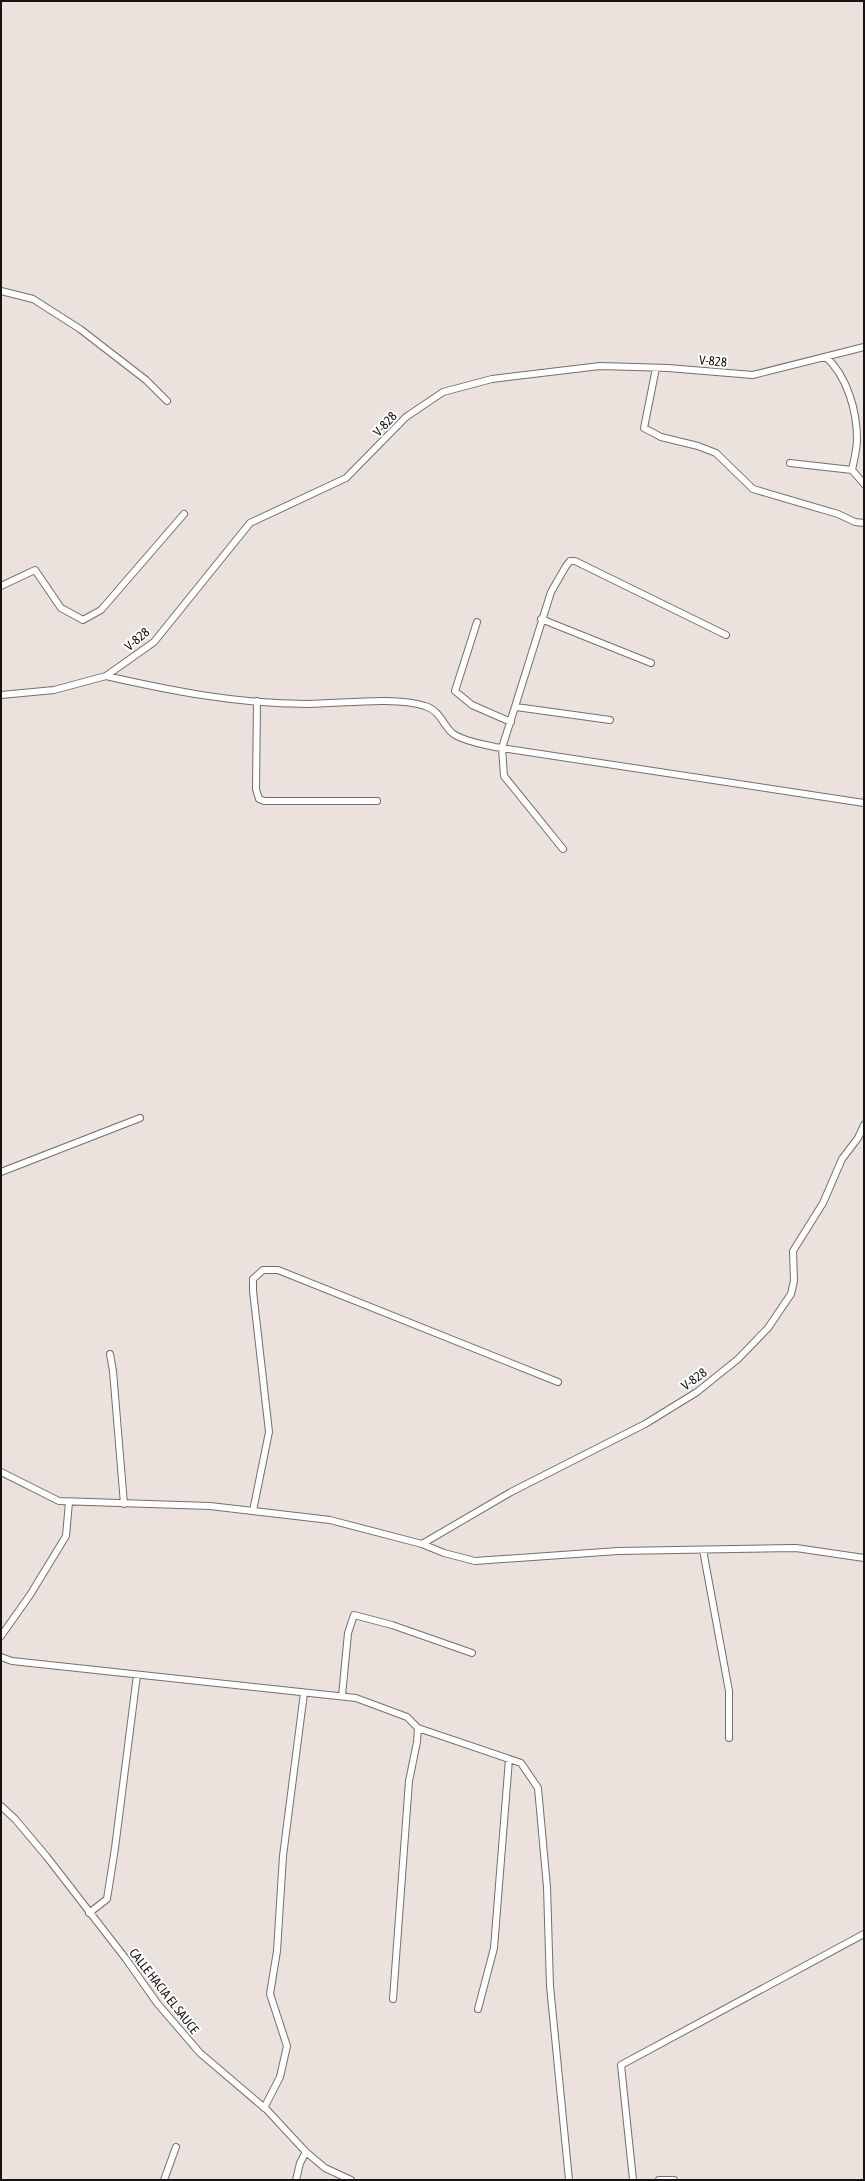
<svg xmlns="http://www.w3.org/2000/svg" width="865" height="2181" font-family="'Asap Condensed',sans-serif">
<rect width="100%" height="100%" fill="#ebe1dd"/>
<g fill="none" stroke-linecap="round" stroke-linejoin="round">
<g stroke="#776e6a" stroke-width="8">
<path id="minor" d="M1,291L33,299L80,329L146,380L167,401
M826,357C847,376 857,411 857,439C857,449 854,460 852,470L864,484
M656,368L644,428L661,437L698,446L716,453L753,489L838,514L855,522L864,523
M790,463L852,470
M1,586L35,570L61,608L83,620L101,610L184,514
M541,619L651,663
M477,622L455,691L472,705L511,722
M106,676C172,691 239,704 307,704C341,704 394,696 425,706C442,711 443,728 455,735C467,742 482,744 495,747L864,803
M1,695L54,690L106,676L154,642L250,523L346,478L406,417L443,392L492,379L600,366L668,368L753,375L864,347
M257,701L256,789L259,799L264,801H377
M516,707L610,720
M563,849L504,776L502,748L551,592L566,566L570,561H575L726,635
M1,1172L140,1118
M110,1354L113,1371L124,1504
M1,1472L59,1501L210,1506L330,1520L422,1544L444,1553L475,1561L618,1551L796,1548L864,1558
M253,1511L269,1432L253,1291V1279L263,1270H278L558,1382
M422,1544L511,1492L645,1424L697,1392L738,1359L768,1328L791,1294L794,1281L793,1251L823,1203L842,1159L858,1138L864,1125
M703,1550L729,1691V1738
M1,1636L30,1595L66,1536L69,1502
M1,1657L12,1661L356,1698L407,1717L418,1728L417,1742L409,1781L393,1999
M342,1696L348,1633L354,1615L392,1625L472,1653
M418,1728L521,1763L538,1788L547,1887L550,1986L569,2180
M1,1806L15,1819L47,1857L126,1959L157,2003L200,2053L267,2110L306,2152L325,2168L351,2180
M89,1913L107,1899L115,1848L137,1675
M478,2009L494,1948L509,1759
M264,2108L280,2077L287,2046L270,1994L277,1951L283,1856L304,1693
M164,2180L176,2147
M296,2180L300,2163L306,2152
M633,2180L621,2065L864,1934
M659,2180H674"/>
</g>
<use href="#minor" stroke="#fff" stroke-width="6"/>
</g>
<g text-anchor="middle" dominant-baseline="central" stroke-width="4" stroke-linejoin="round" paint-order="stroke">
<g font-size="13" fill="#171312" stroke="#fff">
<text transform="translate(713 361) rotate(5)">V-828</text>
<text transform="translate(385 424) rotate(-47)">V-828</text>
<text transform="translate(137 639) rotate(-40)">V-828</text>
<text transform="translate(694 1379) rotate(-36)">V-828</text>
<text transform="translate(164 1991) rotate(52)">CALLE HACIA EL SAUCE</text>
</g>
</g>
<rect width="865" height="2181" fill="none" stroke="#171312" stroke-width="4"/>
</svg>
